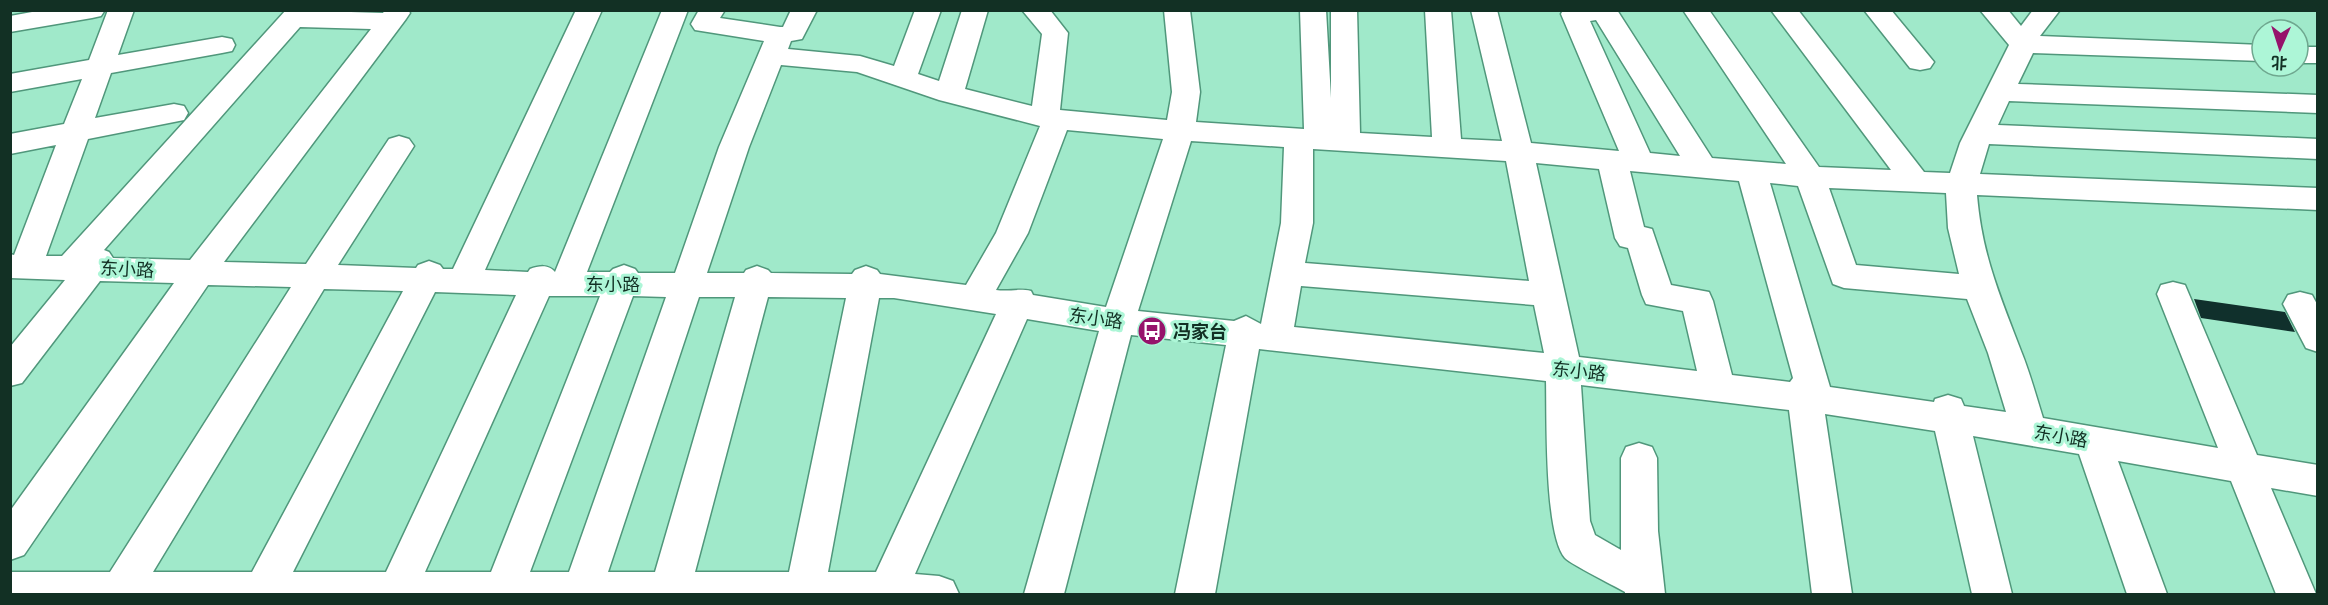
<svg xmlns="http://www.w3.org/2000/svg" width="2328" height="605" font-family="Poppins,'Noto Sans SC',sans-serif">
<rect width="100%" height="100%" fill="#a0e9ca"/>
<path fill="#10302c" d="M2194,299L2285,312L2295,332L2201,318Z"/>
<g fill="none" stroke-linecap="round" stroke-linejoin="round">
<g stroke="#50977b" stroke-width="3">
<path id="minor" d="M43,10H105L101,16L92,18L10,32V16Z
M108,10H134L118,55L222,37L232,39L235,45L232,51L222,53L111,73L95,118L174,104L184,106L188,113L184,120L174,122L88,139L46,256H62L286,10L383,13L385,10H408L410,13L406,19L224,262L306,264L389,139L399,136L409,139L414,146L338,265L416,268L418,265L429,261L440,265L443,269H453L576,10H602L485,270L528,272L530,269C539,266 548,264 555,272L662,10H688L587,272H610L613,269L624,265L635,269L638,273H675L719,147L764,41L695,30L691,24L699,10H725L720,18L780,27H783L791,10H817L802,39L791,41L788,49L860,56L894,66L915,10H941L918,74L939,81L962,10H988L965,89L1032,106L1042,34L1022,10H1050L1068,33L1060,110L1167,120L1172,92L1164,10H1190L1200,92L1196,122L1304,129L1300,10H1326L1331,98V10H1357L1360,133L1432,137L1425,10H1451L1461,139L1502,141L1471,10H1497L1531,143L1619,151L1561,14L1563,10H1617L1712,158L1786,164L1683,10H1709L1819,167L1891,170L1771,10H1798L1924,172L1950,173L1960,143L2009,45L1980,10H2008L2021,26L2033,10H2060L2040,36L2262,45V61L2033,53L2018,84L2318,95V113L2009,101L1998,125L2318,139V159L1989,144L1980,174L2318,188V210L1977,195C1982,255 2000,296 2021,351C2030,373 2036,396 2043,418L2218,448L2157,294L2161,285L2173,282L2185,285L2257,455L2318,465V496L2271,488L2316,594H2276L2231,481L2118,461L2167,594H2127L2079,454L1973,436L2012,594H1972L1935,431L1825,414L1852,594H1812L1789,410L1581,385L1590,521L1595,535L1621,550V458L1626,447L1639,443L1652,447L1657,458L1658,531L1665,594H1625V592C1613,585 1572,565 1565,558C1544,534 1547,416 1546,381L1259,349L1215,594H1175L1226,345L1131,335L1064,594H1024L1099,331L1027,319L915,574L939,576L953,581L959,594H10V572H110L291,287L208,285L24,555L10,560V511L174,283L100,281L22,383L10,386V347L65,280L10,278V254L14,255L56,145L10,154V134L64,124L82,79L10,92V74L89,60ZM1596,20L1680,156L1650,153L1590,21ZM300,27L371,29L190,260L113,258L109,252L104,250ZM781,65L857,72L939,100L1040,126L996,233L966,285L880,274L877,270L866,266L855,270L852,274L771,273L768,270L757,266L746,270L744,273H707L749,147ZM1067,130L1163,139L1106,307L1033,295L1031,291C1018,288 1009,292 996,290L1028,233ZM1191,141L1284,147L1281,223L1261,324L1246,316L1234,321L1138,311ZM1313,149L1506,161L1529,281L1305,263L1313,223ZM1536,163L1599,169L1615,238L1620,246L1628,248L1642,295L1646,304L1683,311L1697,371L1579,357ZM1630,171L1739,181L1793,378L1790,382L1732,375L1713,301L1709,292L1671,285L1652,229L1644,227ZM1770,183L1798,186L1833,284L1844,288L1967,299L1988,353L2006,412L1964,406L1961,399L1948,395L1935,399L1934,402L1830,387ZM1829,188L1946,193L1948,228L1959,274L1856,265ZM1301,286L1534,305L1544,353L1294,327ZM324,289L403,291L252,572H153ZM435,292L516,295L386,572H293ZM549,296H600L491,572H425ZM633,296L666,297L569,572H530ZM699,297H735L655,572H608ZM768,297L846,298L789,572H695ZM879,298H894L996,314L876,572H828Z
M1864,10H1891L1934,62L1930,68L1920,70L1910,68Z
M2298,47H2318V63H2298Z
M2300,292L2312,295L2318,306V352L2306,348L2283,304L2288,295Z"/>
</g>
<use href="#minor" fill="#fff" fill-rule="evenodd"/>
</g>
<defs>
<g id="bus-disc" transform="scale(1.5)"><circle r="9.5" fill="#96136b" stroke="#adf6d7"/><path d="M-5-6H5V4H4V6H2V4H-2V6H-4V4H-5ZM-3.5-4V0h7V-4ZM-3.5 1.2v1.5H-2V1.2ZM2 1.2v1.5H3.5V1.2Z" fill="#fff"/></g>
</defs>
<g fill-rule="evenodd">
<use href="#bus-disc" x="1152" y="331"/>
</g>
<g text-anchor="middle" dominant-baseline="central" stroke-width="6" stroke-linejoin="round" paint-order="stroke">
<g font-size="18" fill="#123024" stroke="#adf6d7">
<text transform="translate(127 269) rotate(3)">东小路</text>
<text x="613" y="284">东小路</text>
<text transform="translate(1096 318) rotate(8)">东小路</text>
<text transform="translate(1579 371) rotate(6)">东小路</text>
<text transform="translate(2061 436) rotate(10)">东小路</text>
</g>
<g font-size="18" font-weight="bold" fill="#123024" stroke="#adf6d7" text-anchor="start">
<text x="1173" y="331">冯家台</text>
</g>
</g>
<rect width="2328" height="605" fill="none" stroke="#123024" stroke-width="24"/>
<g transform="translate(2280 48) rotate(183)"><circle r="28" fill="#adf6d7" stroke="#6fa78f" stroke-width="1.5"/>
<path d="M0-4.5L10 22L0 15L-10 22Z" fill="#96136b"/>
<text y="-9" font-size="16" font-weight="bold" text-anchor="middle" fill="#123024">北</text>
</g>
</svg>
